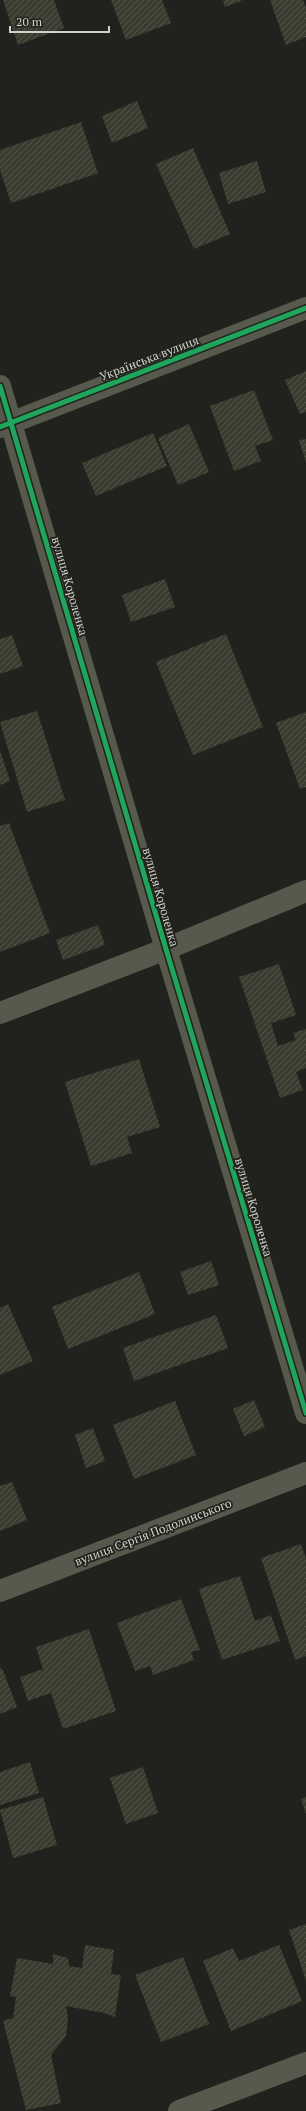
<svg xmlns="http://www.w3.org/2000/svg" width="306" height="2111" font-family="'PT Serif',serif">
<defs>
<pattern id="building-hatch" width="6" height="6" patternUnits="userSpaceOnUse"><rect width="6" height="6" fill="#3a3c30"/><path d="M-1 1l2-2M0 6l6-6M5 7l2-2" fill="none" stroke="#55574d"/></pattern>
</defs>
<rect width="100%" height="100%" fill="#20221d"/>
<path fill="url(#building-hatch)" d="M3,0H54L64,28L18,45Z
M111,0H162L171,23L126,40Z
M223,0H243L225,7Z
M270,0H303L306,8V37L286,45Z
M137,101L148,128L112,143L102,116Z
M81,122L98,173L11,203L0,170V150Z
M193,148L230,234L194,249L156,164Z
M257,161L266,192L228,204L219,173Z
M306,371V412L300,414L285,380Z
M254,390L273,440L255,446L261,461L234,471L210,406Z
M189,424L209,472L178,485L158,438Z
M153,433L167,466L96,496L82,463Z
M306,439V463L299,440Z
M165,579L175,607L131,622L122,595Z
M226,634L263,727L193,755L156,662Z
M12,635L23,666L0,674V639Z
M37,711L65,800L27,812L0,722Z
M306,712V787L300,789L276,723Z
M0,750L10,781L0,785Z
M9,823L50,933L0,952V826Z
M98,925L105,945L63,960L56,940Z
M279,964L296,1015L271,1023L278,1046L296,1040L293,1033L306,1029V1068L296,1072L303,1090L280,1098L239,977Z
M139,1059L160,1127L127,1137L132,1153L91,1166L65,1082Z
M211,1261L219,1285L188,1295L180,1272Z
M139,1272L155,1314L68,1349L52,1307Z
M8,1304L33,1361L0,1375V1308Z
M216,1315L228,1348L134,1381L123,1348Z
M254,1400L265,1427L244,1436L233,1409Z
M175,1401L196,1455L134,1479L113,1425Z
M93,1428L105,1461L86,1468L75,1435Z
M12,1482L27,1520L0,1531V1486Z
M301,1544L306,1559V1656L295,1660L261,1558Z
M240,1576L255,1621L271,1615L280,1641L222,1660L199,1589Z
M181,1599L200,1650L191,1652L194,1660L153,1675L150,1666L135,1671L117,1623Z
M89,1629L116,1711L63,1729L51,1693L28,1701L20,1677L43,1669L36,1647Z
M0,1668H2L17,1707L0,1714Z
M30,1762L39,1793L0,1805V1772Z
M143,1767L158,1813L126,1824L110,1778Z
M43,1797L57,1845L13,1858L0,1810Z
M306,1797V1814L301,1799Z
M306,1924V1981L289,1930Z
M85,1945L114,1950L111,1974L121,1975L115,2017L104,2013L66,2006L68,2018L66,2036L51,2055L61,2103L26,2110L3,2021L13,2018L16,1997L10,1996L17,1958L53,1964V1954L68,1958L69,1966L82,1968Z
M279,1945L302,2001L231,2031L203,1961L233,1948L239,1961Z
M183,1957L209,2024L161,2042L135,1975Z"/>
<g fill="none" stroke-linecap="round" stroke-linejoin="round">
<path stroke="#56594c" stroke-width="22" d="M0,427L306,308
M0,1013L166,949L306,891
M0,1591L306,1473
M179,2111L306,2063"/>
<path stroke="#56594c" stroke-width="22" d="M0,386L166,949L306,1413"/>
<g stroke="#21231c" stroke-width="8">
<path id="cycleway" d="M0,386L166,949L306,1413
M0,427L306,308"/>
</g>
<use href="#cycleway" stroke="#20a55d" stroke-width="5"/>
</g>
<g text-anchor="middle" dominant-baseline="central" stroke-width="3.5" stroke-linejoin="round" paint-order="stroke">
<g font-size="12" fill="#d1d2cd" stroke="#21231c">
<text transform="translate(149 358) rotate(-21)">Українська вулиця</text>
<text transform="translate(70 586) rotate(74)">вулиця Короленка</text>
<text transform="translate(161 897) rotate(74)">вулиця Короленка</text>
<text transform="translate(254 1207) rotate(73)">вулиця Короленка</text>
<text transform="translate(153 1532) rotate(-21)">вулиця Сергія Подолинського</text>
</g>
</g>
<path d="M10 26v6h99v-6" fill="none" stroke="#d1d2cd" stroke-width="2"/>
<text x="16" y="26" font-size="12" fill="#d1d2cd" stroke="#21231c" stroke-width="3" paint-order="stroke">20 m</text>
</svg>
